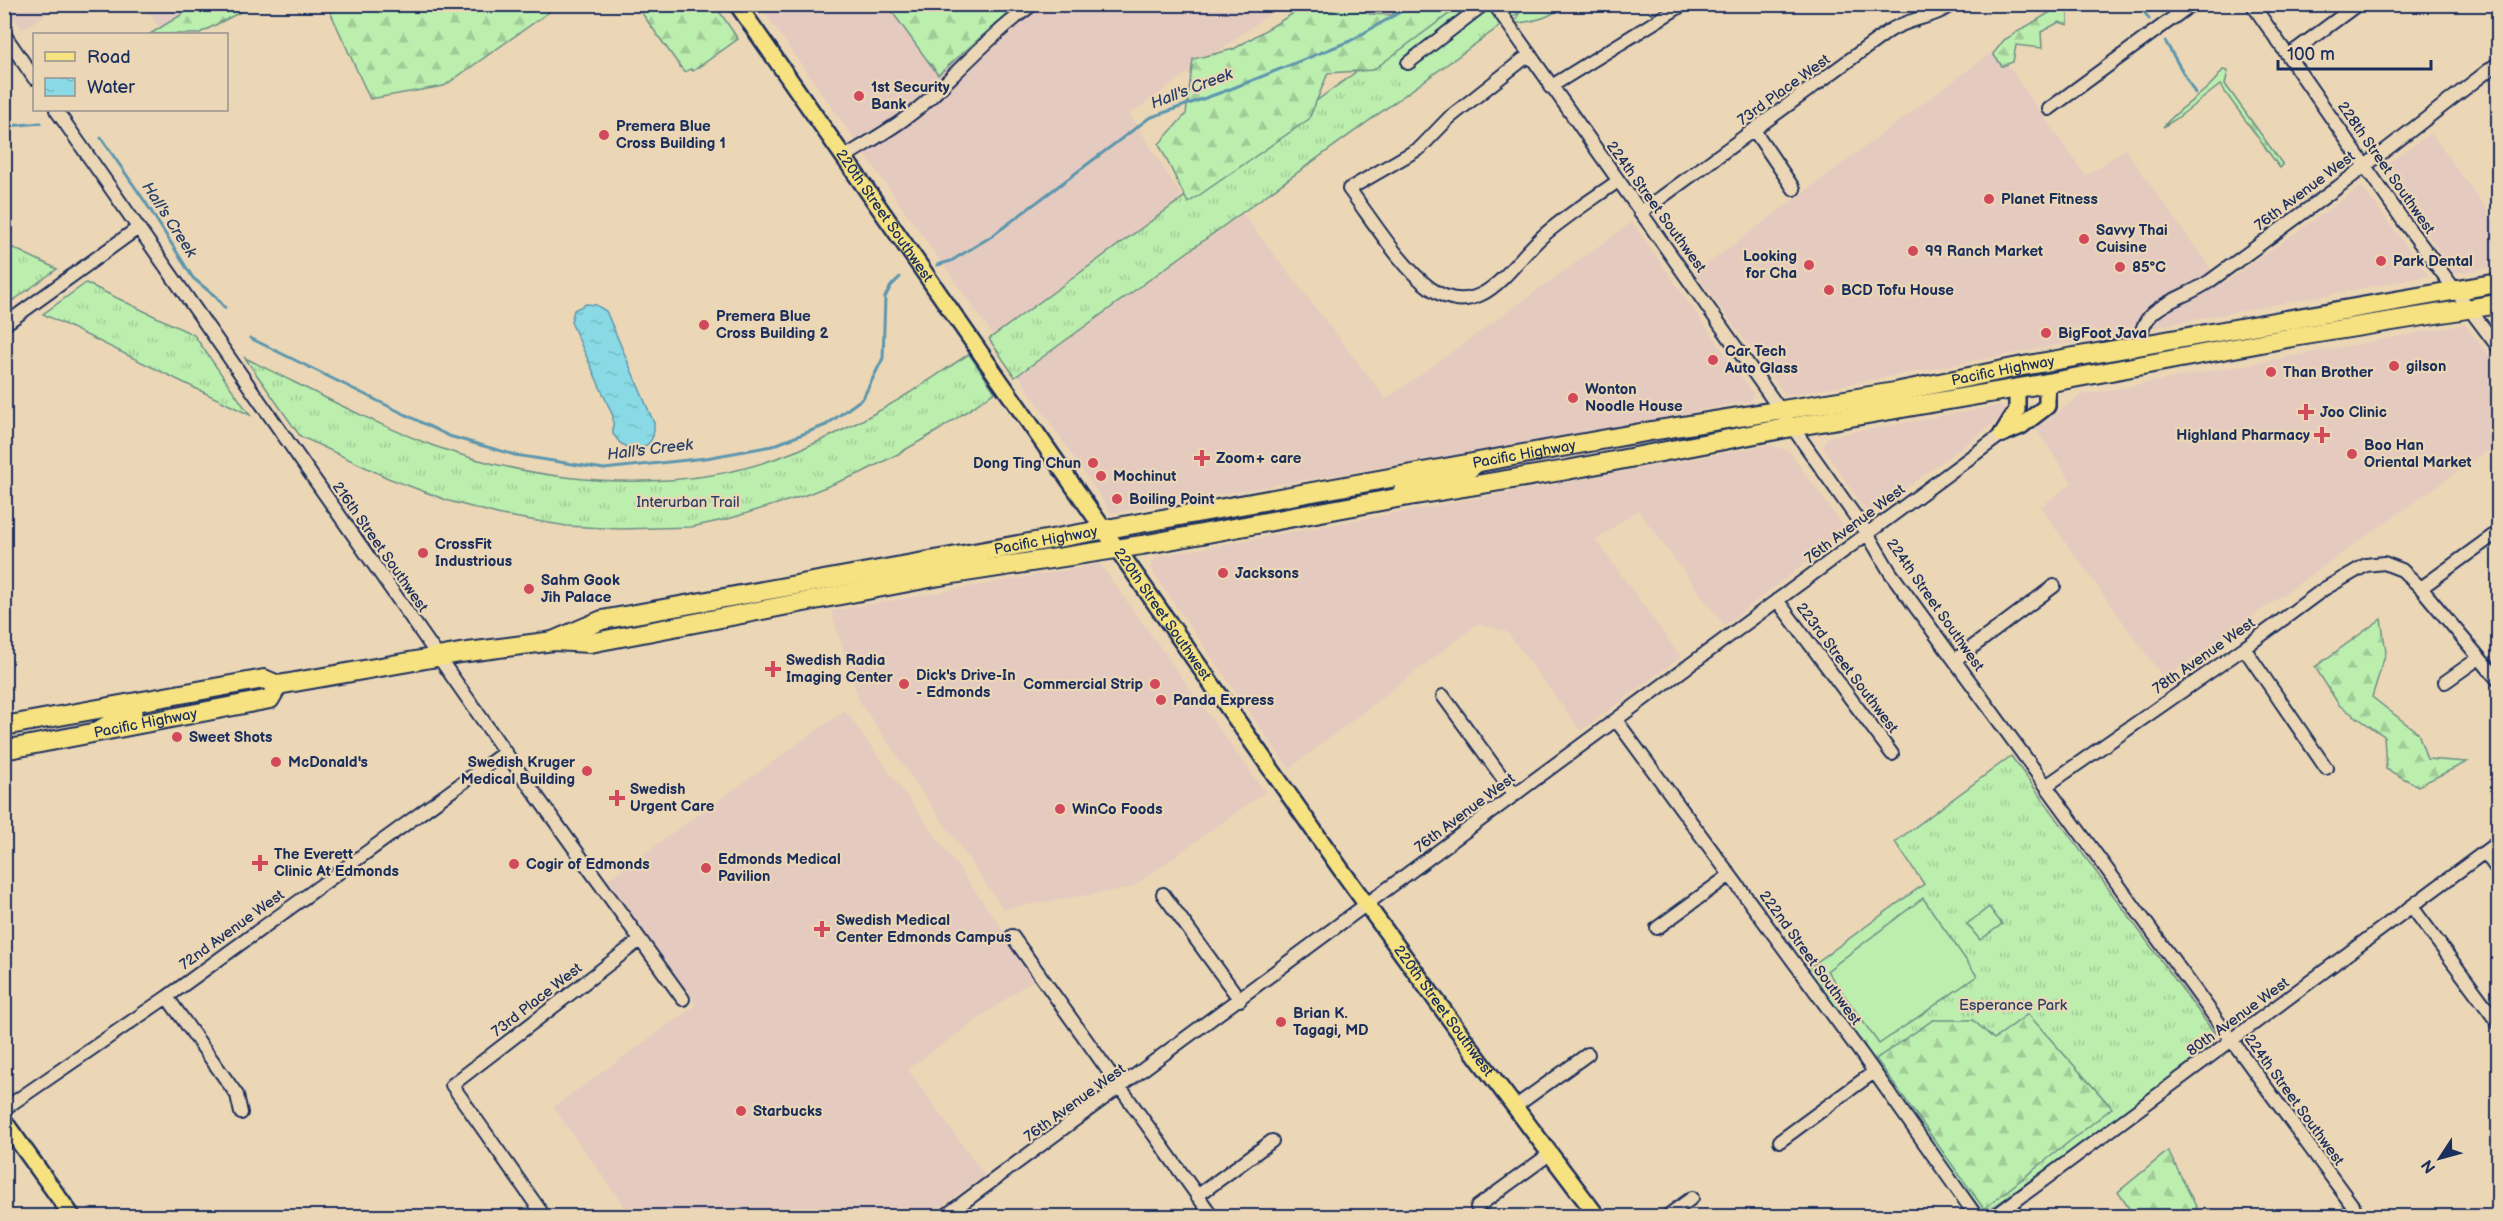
<svg xmlns="http://www.w3.org/2000/svg" width="2503" height="1221" font-family="'Balsamiq Sans',sans-serif">
<defs>
<pattern id="grass-tufts" width="24" height="20" patternUnits="userSpaceOnUse" patternTransform="scale(1.5)"><rect width="24" height="20" fill="#bceeae"/><path d="M3 7l-1-3M5 7V3M7 7l1-3M15 17l-1-3M17 17v-4M19 17l1-3" fill="none" stroke="#a1cc98"/></pattern>
<pattern id="forest-firs" width="22" height="20" patternUnits="userSpaceOnUse" patternTransform="scale(1.5)"><rect width="22" height="20" fill="#bceeae"/><path d="M5 1l3.5 6h-7zM16 11l3.5 6h-7z" fill="#a1cc98"/></pattern>
<pattern id="water-ripples" width="26" height="14" patternUnits="userSpaceOnUse" patternTransform="scale(1.5)"><rect width="26" height="14" fill="#89dae4"/><path d="M2 4q2-2 4 0t4 0M15 11q2-2 4 0t4 0" fill="none" stroke="#76bbc6"/></pattern>
</defs>
<rect width="100%" height="100%" fill="#ebd7b5"/>
<filter id="ink" filterUnits="userSpaceOnUse"><feTurbulence type="fractalNoise" baseFrequency=".0167" numOctaves="2"/><feDisplacementMap in="SourceGraphic" scale="12" xChannelSelector="R" yChannelSelector="G"/><feConvolveMatrix kernelMatrix="1 2 1 2 8 2 1 2 1" color-interpolation-filters="sRGB"/></filter>
<g filter="url(#ink)">
<path fill="#e5cbbf" d="M5,5H59L23,30Z
M143,5H202L162,31Z
M759,5H887L938,75L991,28L1024,5H1283L1130,114L1182,197L994,337Z
M1996,49L2086,176L2125,149L2222,284L2362,186L2429,276L1786,396L1695,273Z
M2431,133L2498,225V266L2454,274L2382,167Z
M1243,214L1386,399L1632,222L1753,393L1751,401L1490,449L1111,513L1018,375Z
M2465,324L2498,368V443L2164,679L2040,507L2072,483L2035,428L2081,395Z
M2000,405L2006,409L2004,416L1869,516L1823,448L1826,439L1832,436Z
M1770,445L1789,451L1847,531L1724,626L1638,510L1596,540L1681,657L1581,731L1507,632L1478,624L1289,769L1153,573L1152,567L1154,560L1159,556Z
M1100,564L1265,792L1131,888L1003,909L859,701L831,611Z
M845,710L1037,977L908,1069L985,1176L928,1216H631L553,1107L696,1005L607,880Z"/>
<path fill="url(#grass-tufts)" stroke="#6c8e86" stroke-width="1.5" d="M1448,5H1529L1015,377L989,339Z
M5,244L57,269L14,300L5,296Z
M86,283L194,335L250,415L43,314Z
M969,354L995,392L939,430L898,454L861,473L803,496L728,519L691,527L621,529L567,526L501,515L449,501L388,478L300,436L245,358C307,388 369,422 434,446C522,477 619,490 712,475C768,466 827,440 877,412C909,395 938,374 969,354Z
M2011,756L2215,1034L2211,1049L1984,1214L1806,970L1924,884L1895,842Z"/>
<path fill="url(#forest-firs)" stroke="#6c8e86" stroke-width="1.5" d="M1351,4L1370,14L1391,15L1405,5H1461L1373,70L1328,73L1309,119L1188,203L1159,144L1186,114L1193,59L1234,49L1297,11L1332,10Z
M197,5H254L198,34H150Z
M325,5H324H559L444,86L370,99L328,7Z
M636,5H715L738,39L693,71L691,69L684,72Z
M887,5H1024L991,28L938,75Z
M1523,5H1562C1552,19 1531,21 1514,24Z
M2062,5H2080L2068,13V25L2059,22L2041,32L2042,48L2016,45L2013,62L2002,66L1993,54L2004,40Z
M2223,70L2228,71L2225,84L2283,165L2280,168L2220,85L2176,119L2163,127C2181,105 2207,94 2223,70Z
M2381,619L2386,652L2372,697L2418,733L2427,759L2467,762L2418,786L2386,769L2384,736L2339,705L2315,667Z
M2028,1014L2112,1108L1984,1209L1876,1059L1933,1020H1973L1994,1039Z
M2168,1151L2201,1216H2134L2118,1192Z"/>
<path fill="#bceeae" stroke="#6c8e86" stroke-width="1.5" d="M1923,898L1977,976L1879,1044L1827,971Z
M1989,907L2002,924L1980,940L1967,924Z"/>
<path fill="url(#water-ripples)" stroke="#5d96ae" stroke-width="1.5" d="M586,304L596,305L606,311L654,423C655,439 650,447 633,450L620,443L613,434V416L571,322L574,310Z"/>
<g fill="none" stroke-linecap="round" stroke-linejoin="round">
<path stroke="#5d96ae" stroke-width="3" d="M2139,4L2149,19
M2165,41L2195,93
M4,124L8,126L41,123
M101,138L146,203L193,278L216,297L225,308
M937,265L951,261L992,236L1149,118L1228,90L1350,41L1414,4
M250,338L449,436L515,455L604,469L706,458L772,446L826,425L863,398L883,358L885,297L891,286L900,277"/>
<g stroke="#1b2f5e" stroke-width="16">
<path id="minor" d="M1494,4L1867,533L1890,572L2360,1216
M2252,4L2404,222L2498,347
M4,34L34,78
M1530,54L1449,118L1420,148L1349,189C1371,218 1401,267 1430,288C1482,325 1511,263 1544,235C1567,215 1593,199 1618,181
M2289,55L2358,4
M1408,63L1484,4
M1550,87L1684,4
M2049,109L2192,4
M56,110L505,752L683,999
M1754,130L1794,189
M843,158C873,139 905,122 930,98C964,65 995,32 1033,4
M1640,213L1889,31C1909,18 1934,18 1953,4
M4,325L138,228
M2140,345C2140,303 2180,302 2210,281L2338,187L2498,63
M2421,588L2498,532
M1777,600L1892,754
M2244,648L2326,768
M1955,660L2054,586
M2445,682L2479,658
M1443,696L1515,795
M1616,720L1863,1056L1976,1216
M2046,786L2244,648L2324,589L2366,565L2384,563L2402,570L2421,588L2498,680
M2485,852L2498,871
M1163,894L1240,1000
M2412,907L2498,1023
M1657,928L1730,875
M1012,936L1212,1216
M167,997L237,1095L241,1113
M1516,1106L1588,1054
M4,1109L167,997L505,752
M1780,1141L1874,1072
M1197,1196L1272,1141
M1477,1207L1551,1153
M544,1216L452,1085L640,940
M945,1216L2002,434
M1667,1216L1692,1198
M1995,1216L2498,842"/>
</g>
<g stroke="#1b2f5e" stroke-width="20">
<g id="major">
<path id="s1" d="M737,4L1340,868L1478,1058L1597,1216"/>
<path d="M2002,434L2021,426L2047,406V383"/>
<path d="M2002,434L2017,410V388"/>
<path d="M1397,498L1403,488L1465,474L1480,462"/>
<path d="M97,730L120,716L134,712L135,703"/>
<path d="M4,1121L72,1216"/>
</g>
</g>
<g stroke="#1b2f5e" stroke-width="22">
<g id="highway">
<path id="s2" d="M555,640L602,620L1651,431L1895,392L2023,366L2498,283"/>
<path d="M4,726L264,679L278,685L460,653L554,641L590,643L940,576L1142,545L1397,498L1567,470L1792,427L2036,385L2293,337L2498,304"/>
<path id="s3" d="M4,750L270,699L278,685"/>
</g>
</g>
<use href="#minor" stroke="#ebd7b5" stroke-width="12"/>
<use href="#major" stroke="#f7e281" stroke-width="15"/>
<use href="#highway" stroke="#f7e281" stroke-width="18"/>
</g>
</g>
<g fill="#d1495b" stroke="#ebd7b5" stroke-width="2">
<circle cx="859" cy="96" r="6"/>
<circle cx="604" cy="135" r="6"/>
<circle cx="1989" cy="199" r="6"/>
<circle cx="2084" cy="239" r="6"/>
<circle cx="1913" cy="251" r="6"/>
<circle cx="2381" cy="261" r="6"/>
<circle cx="1809" cy="265" r="6"/>
<circle cx="2120" cy="267" r="6"/>
<circle cx="1829" cy="290" r="6"/>
<circle cx="704" cy="325" r="6"/>
<circle cx="2046" cy="333" r="6"/>
<circle cx="1713" cy="360" r="6"/>
<circle cx="2394" cy="366" r="6"/>
<circle cx="2271" cy="372" r="6"/>
<circle cx="1573" cy="398" r="6"/>
<path d="M2303 403h6v6h6v6h-6v6h-6v-6h-6v-6h6z"/>
<path d="M2319 426h6v6h6v6h-6v6h-6v-6h-6v-6h6z"/>
<circle cx="2352" cy="454" r="6"/>
<path d="M1199 449h6v6h6v6h-6v6h-6v-6h-6v-6h6z"/>
<circle cx="1093" cy="463" r="6"/>
<circle cx="1101" cy="476" r="6"/>
<circle cx="1117" cy="499" r="6"/>
<circle cx="423" cy="553" r="6"/>
<circle cx="1223" cy="573" r="6"/>
<circle cx="529" cy="589" r="6"/>
<path d="M770 660h6v6h6v6h-6v6h-6v-6h-6v-6h6z"/>
<circle cx="904" cy="684" r="6"/>
<circle cx="1155" cy="684" r="6"/>
<circle cx="1161" cy="700" r="6"/>
<circle cx="177" cy="737" r="6"/>
<circle cx="276" cy="762" r="6"/>
<circle cx="587" cy="771" r="6"/>
<path d="M614 789h6v6h6v6h-6v6h-6v-6h-6v-6h6z"/>
<circle cx="1060" cy="809" r="6"/>
<path d="M257 854h6v6h6v6h-6v6h-6v-6h-6v-6h6z"/>
<circle cx="514" cy="864" r="6"/>
<circle cx="706" cy="868" r="6"/>
<path d="M819 920h6v6h6v6h-6v6h-6v-6h-6v-6h6z"/>
<circle cx="1281" cy="1022" r="6"/>
<circle cx="741" cy="1111" r="6"/>
</g>
<g text-anchor="middle" dominant-baseline="central" stroke-width="4.5" stroke-linejoin="round" paint-order="stroke">
<g font-size="15" font-weight="bold" fill="#1b2f5e" stroke="#ebd7b5" text-anchor="start">
<text x="871" y="87">1st Security<tspan x="871" dy="17">Bank</tspan></text>
<text x="616" y="126">Premera Blue<tspan x="616" dy="17">Cross Building 1</tspan></text>
<text x="2001" y="199">Planet Fitness</text>
<text x="2096" y="230">Savvy Thai<tspan x="2096" dy="17">Cuisine</tspan></text>
<text x="1925" y="251">99 Ranch Market</text>
<text x="1797" y="256" text-anchor="end">Looking<tspan x="1797" dy="17">for Cha</tspan></text>
<text x="2393" y="261">Park Dental</text>
<text x="2132" y="267">85°C</text>
<text x="1841" y="290">BCD Tofu House</text>
<text x="716" y="316">Premera Blue<tspan x="716" dy="17">Cross Building 2</tspan></text>
<text x="2058" y="333">BigFoot Java</text>
<text x="1725" y="351">Car Tech<tspan x="1725" dy="17">Auto Glass</tspan></text>
<text x="2406" y="366">gilson</text>
<text x="2283" y="372">Than Brother</text>
<text x="1585" y="389">Wonton<tspan x="1585" dy="17">Noodle House</tspan></text>
<text x="2320" y="412">Joo Clinic</text>
<text x="2310" y="435" text-anchor="end">Highland Pharmacy</text>
<text x="2364" y="445">Boo Han<tspan x="2364" dy="17">Oriental Market</tspan></text>
<text x="1216" y="458">Zoom+ care</text>
<text x="1081" y="463" text-anchor="end">Dong Ting Chun</text>
<text x="1113" y="476">Mochinut</text>
<text x="1129" y="499">Boiling Point</text>
<text x="435" y="544">CrossFit<tspan x="435" dy="17">Industrious</tspan></text>
<text x="1235" y="573">Jacksons</text>
<text x="541" y="580">Sahm Gook<tspan x="541" dy="17">Jih Palace</tspan></text>
<text x="786" y="660">Swedish Radia<tspan x="786" dy="17">Imaging Center</tspan></text>
<text x="916" y="675">Dick's Drive-In<tspan x="916" dy="17">- Edmonds</tspan></text>
<text x="1143" y="684" text-anchor="end">Commercial Strip</text>
<text x="1173" y="700">Panda Express</text>
<text x="189" y="737">Sweet Shots</text>
<text x="288" y="762">McDonald's</text>
<text x="575" y="762" text-anchor="end">Swedish Kruger<tspan x="575" dy="17">Medical Building</tspan></text>
<text x="630" y="789">Swedish<tspan x="630" dy="17">Urgent Care</tspan></text>
<text x="1072" y="809">WinCo Foods</text>
<text x="274" y="854">The Everett<tspan x="274" dy="17">Clinic At Edmonds</tspan></text>
<text x="718" y="859">Edmonds Medical<tspan x="718" dy="17">Pavilion</tspan></text>
<text x="526" y="864">Cogir of Edmonds</text>
<text x="836" y="920">Swedish Medical<tspan x="836" dy="17">Center Edmonds Campus</tspan></text>
<text x="1293" y="1013">Brian K.<tspan x="1293" dy="17">Tagagi, MD</tspan></text>
<text x="753" y="1111">Starbucks</text>
</g>
<g font-size="15" fill="#1b2f5e" stroke="#ebd7b5">
<text transform="translate(1784 90) rotate(-36)">73rd Place West</text>
<text transform="translate(2386 168) rotate(55)">228th Street Southwest</text>
<text transform="translate(2305 191) rotate(-37)">76th Avenue West</text>
<text transform="translate(1656 207) rotate(54)">224th Street Southwest</text>
<text stroke="none"><textPath href="#s1" startOffset="258">220th Street Southwest</textPath></text>
<text stroke="none"><textPath href="#s2" startOffset="1474">Pacific Highway</textPath></text>
<text stroke="none"><textPath href="#s2" startOffset="988">Pacific Highway</textPath></text>
<text transform="translate(1855 524) rotate(-37)">76th Avenue West</text>
<text stroke="none"><textPath href="#s2" startOffset="502">Pacific Highway</textPath></text>
<text transform="translate(380 547) rotate(55)">216th Street Southwest</text>
<text transform="translate(1935 605) rotate(55)">224th Street Southwest</text>
<text stroke="none"><textPath href="#s1" startOffset="744">220th Street Southwest</textPath></text>
<text transform="translate(2204 656) rotate(-35)">78th Avenue West</text>
<text transform="translate(1847 668) rotate(53)">223rd Street Southwest</text>
<text stroke="none"><textPath href="#s3" startOffset="144">Pacific Highway</textPath></text>
<text transform="translate(1465 813) rotate(-37)">76th Avenue West</text>
<text transform="translate(232 930) rotate(-36)">72nd Avenue West</text>
<text transform="translate(1810 958) rotate(54)">222nd Street Southwest</text>
<text transform="translate(537 1000) rotate(-38)">73rd Place West</text>
<text stroke="none"><textPath href="#s1" startOffset="1230">220th Street Southwest</textPath></text>
<text transform="translate(2238 1017) rotate(-36)">80th Avenue West</text>
<text transform="translate(2294 1100) rotate(54)">224th Street Southwest</text>
<text transform="translate(1075 1103) rotate(-36)">76th Avenue West</text>
</g>
<g font-size="15" fill="#2b4266" stroke="#ebd7b5">
<text x="688" y="502">Interurban Trail</text>
<text x="2013" y="1005">Esperance Park</text>
</g>
<g font-size="16" font-style="italic" fill="#26406b" stroke="#ebd7b5">
<text transform="translate(1192 89) rotate(-21)">Hall's Creek</text>
<text transform="translate(169 220) rotate(57)">Hall's Creek</text>
<text transform="translate(650 450) rotate(-7)">Hall's Creek</text>
</g>
</g>
<rect width="2503" height="1221" fill="none" stroke="#ebd7b5" stroke-width="24"/>
<rect x="12" y="12" width="2479" height="1197" fill="none" stroke="#1b2f5e" stroke-width="2" filter="url(#ink)"/>
<rect x="33" y="33" width="195" height="78" fill="#ebd7b5" stroke="#989492" stroke-width="1.5"/>
<rect x="45" y="52" width="30" height="9" fill="#f7e281" stroke="#989492" stroke-width="1.5"/>
<text x="87" y="63" font-size="18" fill="#1b2f5e">Road</text>
<rect x="45" y="78" width="30" height="18" fill="url(#water-ripples)" stroke="#989492" stroke-width="1.5"/>
<text x="87" y="93" font-size="18" fill="#1b2f5e">Water</text>
<g transform="translate(2440 1158) rotate(234)" stroke="#ebd7b5" stroke-width="4.5" paint-order="stroke">
<path d="M0-4.5L10 22L0 15L-10 22Z" fill="#1b2f5e"/>
<text y="-9" font-size="16" font-weight="bold" text-anchor="middle" fill="#1b2f5e">N</text>
</g>
<path d="M2278 60v9h153v-9" fill="none" stroke="#1b2f5e" stroke-width="3"/>
<text x="2287" y="60" font-size="18" fill="#1b2f5e" stroke="#ebd7b5" stroke-width="4.5" paint-order="stroke">100 m</text>
</svg>
